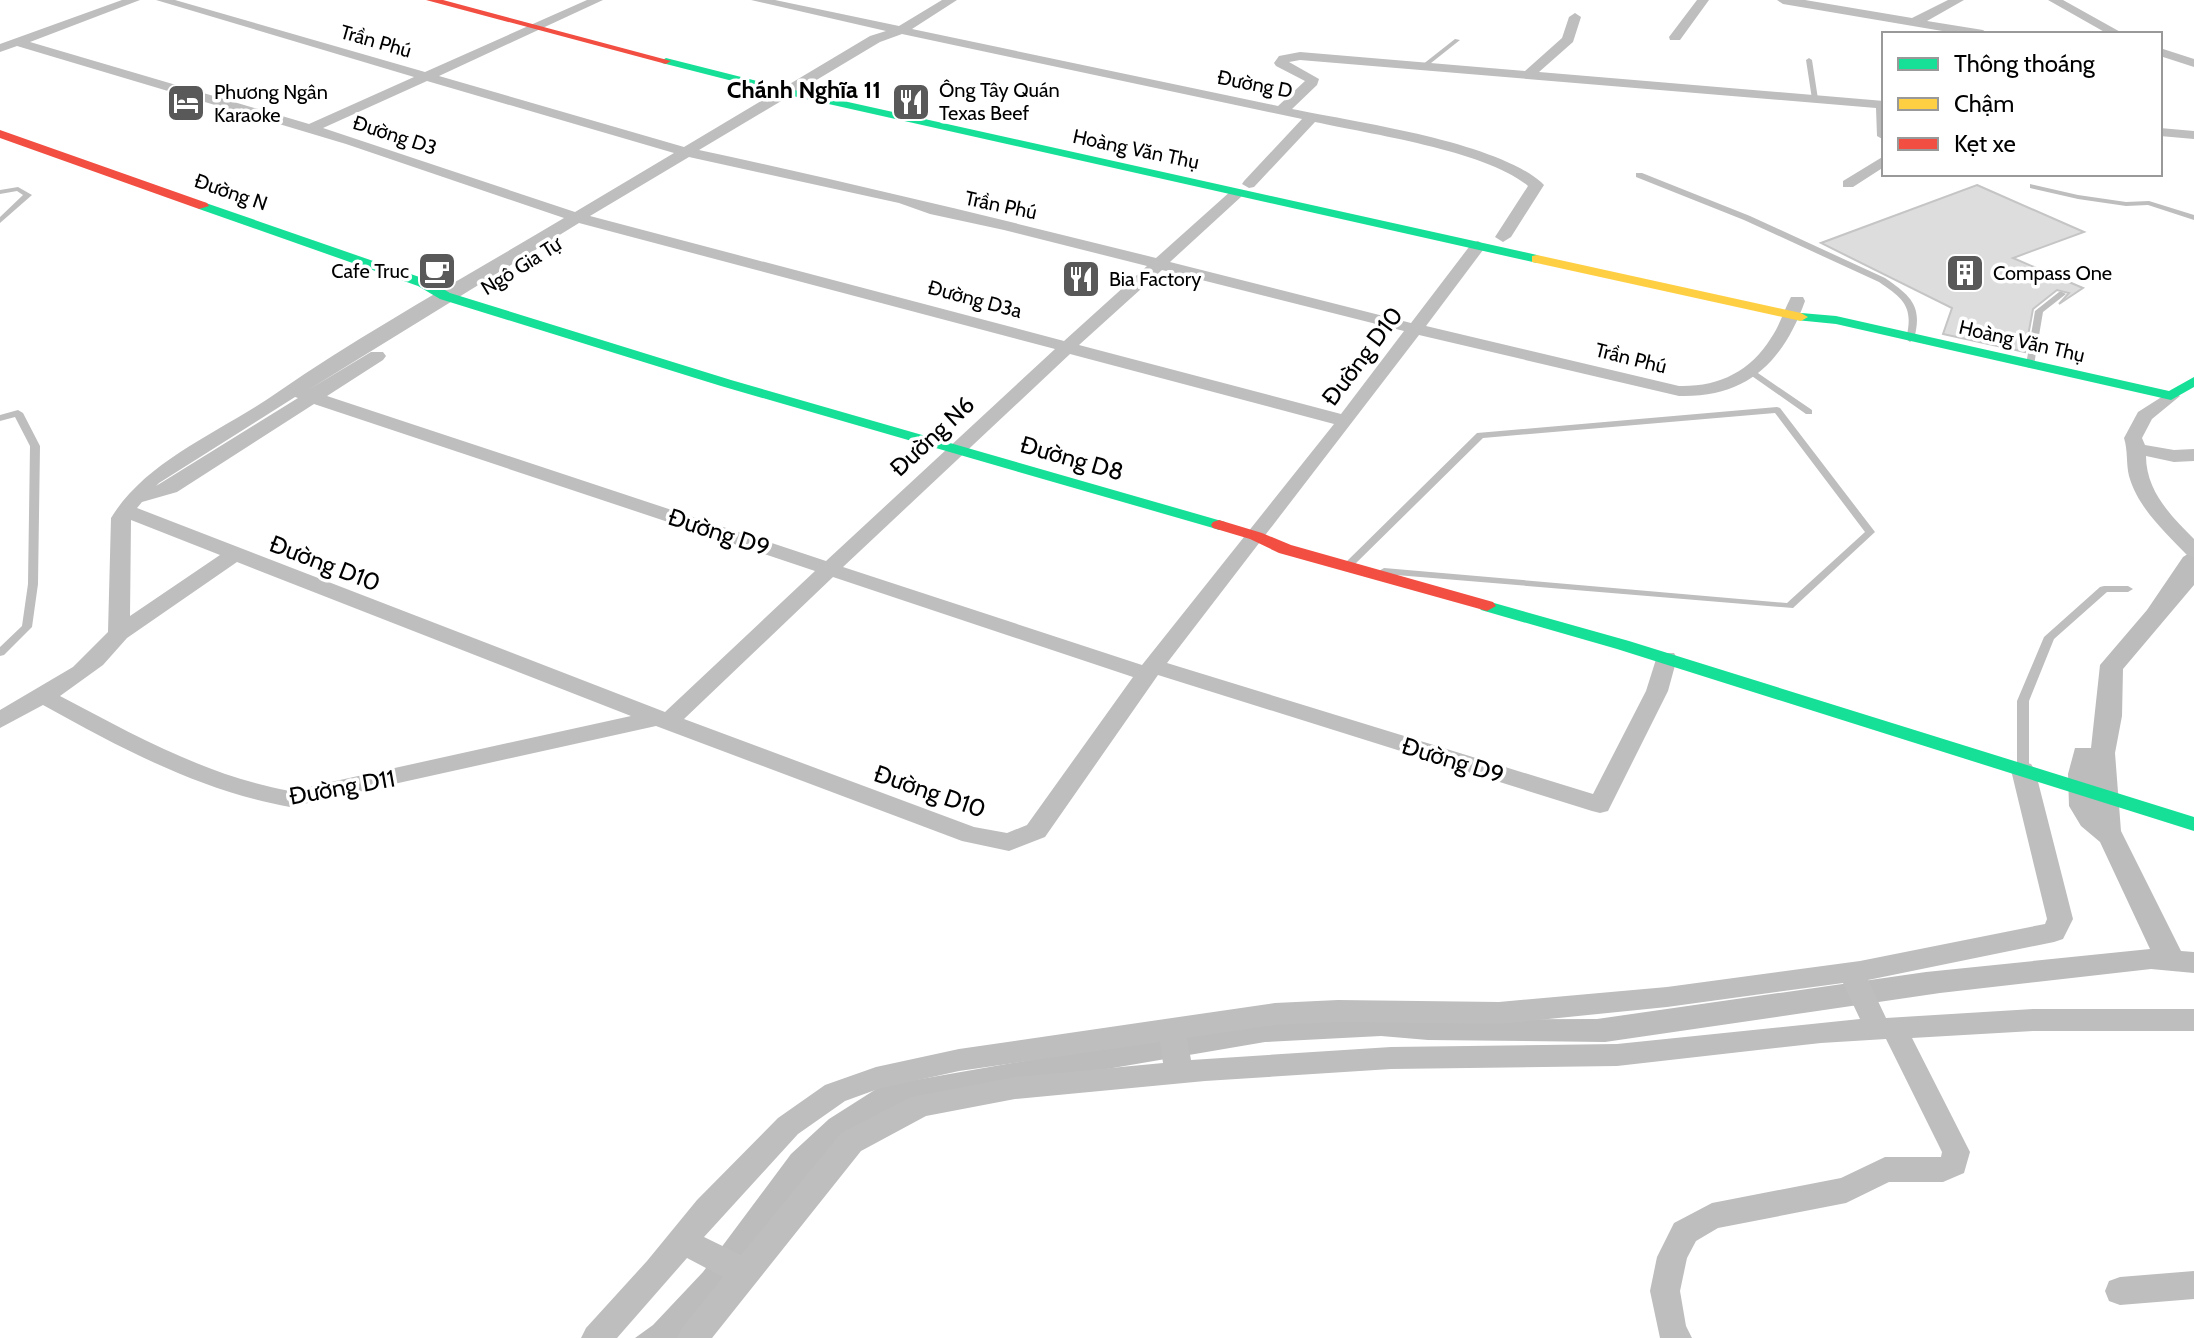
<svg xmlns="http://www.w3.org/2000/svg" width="2194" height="1338" font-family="Cabin,sans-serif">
<rect width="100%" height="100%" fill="#fff"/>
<path fill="#bcbcbc" d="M2194,550V585L2123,669L2122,716L2115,753L2121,831L2181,951L2194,952V973L2151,969L1940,993L1605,1042L1428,1040L1381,1036L1265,1042L1025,1083L891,1109L681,1338H635L653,1325L703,1272L791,1154L829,1119L881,1086L1259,1020L1597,1019L1926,972L2150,949L2100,842L2081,826L2069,806L2068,774L2075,748H2091L2100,665L2147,610L2183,557Z"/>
<path fill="#ddd" stroke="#c5c5c5" stroke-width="2" d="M1977,185L2084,232L2013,258L2083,288L2059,304L2069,293L2057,290L2033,309L2025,352L1943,334L1952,308L1821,243Z"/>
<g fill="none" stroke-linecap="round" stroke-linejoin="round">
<path fill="#bebebe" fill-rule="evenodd" d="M1455,39L1460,40L1426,67H1422V65Z
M1809,58L1812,60L1818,99L1815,101L1812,99L1806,60Z
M1636,173H1642L1750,216L1885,278C1911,296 1923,306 1914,339L1910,342L1906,339C1914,307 1904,299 1879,282L1744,220L1636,177Z
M2030,184L2078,195L2126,202L2149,201L2194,215V220L2148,205L2126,206L2078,199L2030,188Z
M18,187L32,195L0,223V217L23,195L17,191L0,194V190Z
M2059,292H2062L2066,294L2043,312L2034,365L2030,368L2027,367L2026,365L2035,311Z
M1752,369L1812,410V414H1806L1749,374V370Z
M1777,407L1780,408L1875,532L1793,608L1384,574L1379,571L1384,568L1787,603L1865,532L1775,413L1483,438L1351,568H1343L1342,566L1477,433Z
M18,410L23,413L40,446L38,584L32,627L4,655L0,656V647L22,626L28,584L30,446L15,417L0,421V415Z
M2104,586H2128L2133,589L2128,592H2107L2054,639L2029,701V770L2023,774L2019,773L2017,770V701L2044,637L2100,587Z"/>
<path fill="#bebebe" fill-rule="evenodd" d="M122,0H140L30,42L309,124L414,77L156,0H175L425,72L587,0H603L439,76L684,147L870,36L886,31L751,0H775L899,26L942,0H957L912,29L1278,106L1305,81L1276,66L1274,63L1279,56L1300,52L1525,71L1562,38L1569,17L1575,13L1581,17L1573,42L1539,72L1884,101V140L1877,136L1876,108L1300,60L1289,62L1319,79L1317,85L1292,109C1355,122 1493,141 1541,182L1544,185L1511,237L1503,242L1495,237L1528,186C1487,151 1370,134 1315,122L1254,187L1249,188L1242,184L1244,181L1302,119L902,34L880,42L699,150C852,183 1004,220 1156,258L1232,190H1242V196L1170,262L1411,323L1472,243L1478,241L1486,246L1426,326L1679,386C1718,387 1750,372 1771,338C1780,325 1784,310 1791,297H1803L1805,301C1783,362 1747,398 1679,396L1419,335L1167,663L1593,794L1646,691L1658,653H1674L1677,658L1668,691L1608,811L1600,813L1592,811L1158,675L1045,837L1009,851L962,841L656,726L290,807C201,791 122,749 43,705L0,728V710L73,667L108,632L111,518C147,459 221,432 278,392C368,330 469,275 564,218L346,144L17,46L0,52V44ZM427,81L674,153L575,212L323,128ZM689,157L899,203L930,214L1004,230L1147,266L1064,341L590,216ZM579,223L1055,349L826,561L327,396L383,360L386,356L383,352H371L308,390ZM1162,270L1404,331L1341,414L1079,345ZM1070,354L1334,424L1142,665L843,567ZM295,397L298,398L156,486L159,483ZM314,404L815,571L665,712L137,508L142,502L177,492ZM131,520L220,555L130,616ZM237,562L631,716L290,791C207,776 134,735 60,696L103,665L127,638ZM833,577L1133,677L1027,825L1007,833L974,827L684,719Z
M1697,0H1709L1680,40H1670L1669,37Z
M1777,0H1805L1912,18L1948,0H1964L1927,21L1983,30L1989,34H1960L1783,4Z
M2048,0H2063L2124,34H2108Z
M2160,48L2194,59V67L2160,56Z
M2160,128L2194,131V139L2160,136Z
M1884,156V167L1853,187H1843V181Z
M2171,391L2180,396L2152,419L2142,438L2145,445L2174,450L2194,449V461L2174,462L2146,456C2146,491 2171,516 2194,539V557L2187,555C2165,532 2138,508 2129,476C2126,463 2128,451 2124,438L2138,412Z
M2023,762L2031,764L2035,770L2073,919L2063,939L2054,942L1868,980L1886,1018L2033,1009H2194V1031H2033L1912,1038L1970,1152L1964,1173L1943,1182H1889L1846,1203L1718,1228L1696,1241L1687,1258L1680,1291L1686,1326L1692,1338H1660L1650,1291L1657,1257L1674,1223L1712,1203L1841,1178L1885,1157H1941L1942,1152L1886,1039L1821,1043L1617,1066L1391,1069L1205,1081L1015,1099L926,1116L861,1151L712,1338H677L682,1328L723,1277L687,1258L617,1338H581L586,1328L647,1261L697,1200L778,1118L825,1085L876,1067L959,1049L1275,1003L1338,1000L1499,1002L1667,987L1860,961L2045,924L2047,919L2011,770L2015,764ZM1843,983L1860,1019L1617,1044L1391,1047L1191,1060L1187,1038L1275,1025L1338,1022L1499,1024L1667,1007ZM1160,1042L1163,1063L1015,1077L911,1097L841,1133L741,1255L704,1237L798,1134L845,1101L878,1089L959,1071Z
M2194,1271V1299L2120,1305L2109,1301L2105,1291L2109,1281L2120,1277Z"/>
<path fill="#16e098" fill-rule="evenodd" d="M666,58L785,88L1537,255L1544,259L1537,263L784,94L662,63L661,61Z
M203,202L428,280L450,293L731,380L1225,522L1227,525L1219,530L1213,528L721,386L440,299L418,286L199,209L197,206Z
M1801,313L1836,316L2169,391L2194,377V387L2171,400L1836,324L1796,320L1794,317Z
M1487,601L1629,641L2194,817V831L1617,649L1481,610L1478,606Z"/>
<path fill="#ffcf43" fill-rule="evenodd" d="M1537,255L1801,313L1808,317L1801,321L1532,262V256Z"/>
<path fill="#f24e42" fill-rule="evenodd" d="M426,0H443L671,61L666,64Z
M0,130L207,203L209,206L199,209L0,138Z
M1219,520L1262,533L1291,545L1493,602L1496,606L1487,611L1279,553L1250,539L1213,528L1211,525L1213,522Z"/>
</g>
<defs>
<g id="restaurant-square" transform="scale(2)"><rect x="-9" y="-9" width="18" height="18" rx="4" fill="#595959" stroke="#fff"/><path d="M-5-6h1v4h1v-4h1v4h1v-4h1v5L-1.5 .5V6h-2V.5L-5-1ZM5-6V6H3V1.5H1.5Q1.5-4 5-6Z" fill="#fff"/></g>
<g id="hotel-square" transform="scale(2)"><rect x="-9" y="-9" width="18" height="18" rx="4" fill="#595959" stroke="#fff"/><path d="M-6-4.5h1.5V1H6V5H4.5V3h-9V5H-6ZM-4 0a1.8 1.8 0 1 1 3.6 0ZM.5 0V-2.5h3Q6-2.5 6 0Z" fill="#fff"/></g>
<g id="cafe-square" transform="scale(2)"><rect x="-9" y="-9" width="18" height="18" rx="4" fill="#595959" stroke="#fff"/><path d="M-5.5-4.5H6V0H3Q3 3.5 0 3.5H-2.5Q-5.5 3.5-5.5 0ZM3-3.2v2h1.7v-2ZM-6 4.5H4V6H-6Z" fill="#fff"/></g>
<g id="building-square" transform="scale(2)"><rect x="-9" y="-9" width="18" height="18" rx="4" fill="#595959" stroke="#fff"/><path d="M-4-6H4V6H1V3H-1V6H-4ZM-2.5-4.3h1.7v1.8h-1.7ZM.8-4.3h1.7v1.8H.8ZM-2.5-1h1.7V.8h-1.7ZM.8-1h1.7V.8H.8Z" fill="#fff"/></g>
</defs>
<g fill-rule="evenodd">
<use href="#restaurant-square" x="911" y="102"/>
<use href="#hotel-square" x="186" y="103"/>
<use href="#cafe-square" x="437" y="271"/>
<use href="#building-square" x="1965" y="273"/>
<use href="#restaurant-square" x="1081" y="279"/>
</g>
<g text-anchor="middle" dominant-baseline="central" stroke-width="7" stroke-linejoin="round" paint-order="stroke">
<g font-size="20" fill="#000" stroke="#fff">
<text transform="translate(376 41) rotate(16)">Trần Phú</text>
<text transform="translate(1255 84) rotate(11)">Đường D</text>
<text transform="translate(395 135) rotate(18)">Đường D3</text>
<text transform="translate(1136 149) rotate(12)">Hoàng Văn Thụ</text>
<text transform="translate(231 192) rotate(19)">Đường N</text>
<text transform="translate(1001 205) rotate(12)">Trần Phú</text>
<text transform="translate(521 266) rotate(-32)">Ngô Gia Tự</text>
<text transform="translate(975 299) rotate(15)">Đường D3a</text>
<text transform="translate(2022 341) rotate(13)">Hoàng Văn Thụ</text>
<text transform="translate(1631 358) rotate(14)">Trần Phú</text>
</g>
<g font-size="20" fill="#000" stroke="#fff" text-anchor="start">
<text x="939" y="90">Ông Tây Quán<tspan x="939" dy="23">Texas Beef</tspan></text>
<text x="214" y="92">Phương Ngân<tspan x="214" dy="23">Karaoke</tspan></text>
<text x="409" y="271" text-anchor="end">Cafe Truc</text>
<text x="1993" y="273">Compass One</text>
<text x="1109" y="279">Bia Factory</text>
</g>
<g font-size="24" font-weight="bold" fill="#000" stroke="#fff">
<text x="804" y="89">Chánh Nghĩa 11</text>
</g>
<g font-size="24" fill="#000" stroke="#fff">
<text transform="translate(1362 356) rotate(-53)">Đường D10</text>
<text transform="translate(932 436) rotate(-43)">Đường N6</text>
<text transform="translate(1072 458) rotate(16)">Đường D8</text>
<text transform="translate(719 532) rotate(18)">Đường D9</text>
<text transform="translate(325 563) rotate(21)">Đường D10</text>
<text transform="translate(1453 760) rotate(17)">Đường D9</text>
<text transform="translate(342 787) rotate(-10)">Đường D11</text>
<text transform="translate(930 791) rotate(19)">Đường D10</text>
</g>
</g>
<rect x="1882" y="32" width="280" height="144" fill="#ffffff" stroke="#999999" stroke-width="2"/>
<rect x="1898" y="58" width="40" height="12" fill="#16e098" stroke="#999999" stroke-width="2"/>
<text x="1954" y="72" font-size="24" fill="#000000">Thông thoáng</text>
<rect x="1898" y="98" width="40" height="12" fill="#ffcf43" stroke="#999999" stroke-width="2"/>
<text x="1954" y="112" font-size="24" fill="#000000">Chậm</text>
<rect x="1898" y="138" width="40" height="12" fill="#f24e42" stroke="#999999" stroke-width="2"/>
<text x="1954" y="152" font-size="24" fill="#000000">Kẹt xe</text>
</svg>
